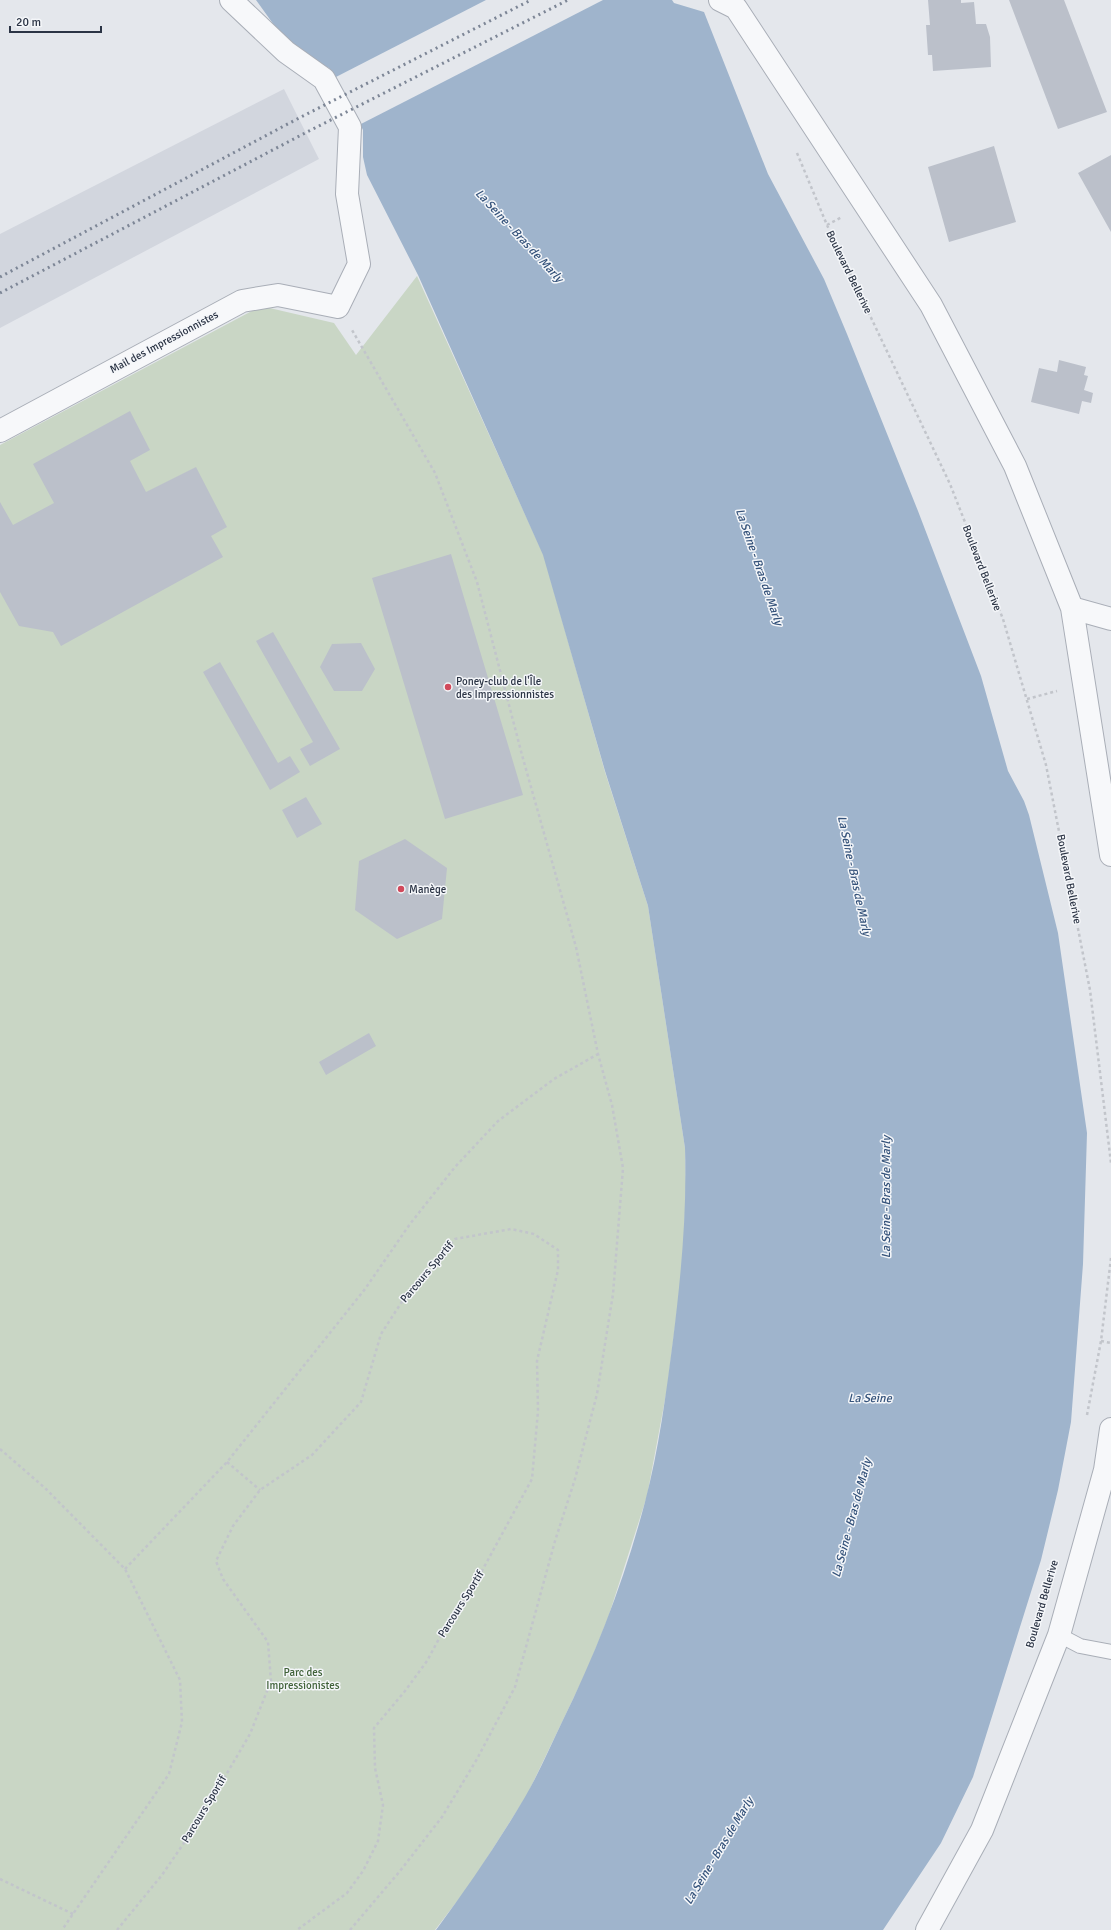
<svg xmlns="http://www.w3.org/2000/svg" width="1111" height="1930" font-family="Signika,sans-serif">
<rect width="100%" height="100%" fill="#e4e7ec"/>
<path fill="#d2d6de" d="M284,89L319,159L0,328V234Z"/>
<path fill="#c9d6c5" d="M417,276L544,556L605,772L648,906L685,1148L686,1186L684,1237L680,1288L667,1389L647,1496L608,1618L587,1670L527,1795L471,1883L435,1930H0V445L261,306L334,323L356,355Z"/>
<path fill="#9fb4cc" d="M256,0H672L674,3L704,12L768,174L824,279L847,334L918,511L981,676L1008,771L1024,801L1029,815L1058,933L1087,1133L1083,1264L1071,1422L1058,1490L1041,1560L973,1777L941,1843L883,1930H436C468,1887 498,1843 525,1797C539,1773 550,1747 562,1722C597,1651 625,1578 645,1502C659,1449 666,1394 673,1340C681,1276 687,1213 685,1148L648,906L605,771L543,555L418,275L367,175L363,157V130L338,80L329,68L300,53L274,25Z"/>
<path fill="#e4e7ec" d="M486,0H603L359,125L334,78Z"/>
<path fill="#bbc0ca" d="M928,0H961V3L974,2L976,24H986L990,37L991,67L933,71L932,55H928L926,25H930Z
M1009,0H1064L1107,112L1058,129Z
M994,146L1016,222L949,242L928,167Z
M1111,155V232L1078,173Z
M1059,360L1086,367L1084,375L1088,376L1084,390L1093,393L1091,403L1082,401L1079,414L1031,402L1039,368L1057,372Z
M130,411L150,450L130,461L146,492L196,467L227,527L211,536L223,557L61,646L53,632L19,626L0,592V502L13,525L54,503L33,464Z
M451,554L523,795L445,819L372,578Z
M273,632L340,749L310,766L300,749L313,742L256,641Z
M361,643L375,669L362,691H334L320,667L332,644Z
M220,662L278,763L290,756L300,772L270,790L203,672Z
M306,797L322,824L297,838L282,810Z
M405,839L447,868L442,919L397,939L355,910L359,861Z
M369,1033L376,1046L326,1075L319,1062Z"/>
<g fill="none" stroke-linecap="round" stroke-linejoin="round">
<g stroke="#a9aeb7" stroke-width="16">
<path id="lane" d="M1059,1635L1080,1646L1111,1652"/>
</g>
<g stroke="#a9aeb7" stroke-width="24">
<path id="street" d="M720,0L736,8L931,305L1015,466L1072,608L1111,855
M0,431L242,301L278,295L338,307L359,264L347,194L350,127L324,79L286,52L231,0
M1072,608L1111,619
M927,1930L982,1830L1059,1635L1105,1470L1111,1429"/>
</g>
<path stroke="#c2c5cb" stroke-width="2.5" stroke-dasharray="3 3" stroke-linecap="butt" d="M797,153L827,225L950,484L1003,619L1046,765L1090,990L1111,1163
M827,225L842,217
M1027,699L1057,691
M1101,1341L1111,1343
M1087,1415L1101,1341L1111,1258
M0,1449L45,1488L125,1569L180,1680L182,1722L169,1774L62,1930
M227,1462L260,1490
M125,1569L227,1462L365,1289L410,1224L455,1167L498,1121L554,1079L598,1054
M0,1879L73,1914
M117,1930L162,1875L199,1821L250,1734L271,1681L268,1642L223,1579L216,1561L233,1526L260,1490L312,1455L361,1402L381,1334L405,1297L455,1239L511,1229L534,1234L558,1250V1270L537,1361L538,1411L532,1479L471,1591L448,1622L427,1661L405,1691L374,1728L375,1768L383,1805L378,1841L363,1871L347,1893L297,1930
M350,1930L400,1871L442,1817L477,1759L515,1687L555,1541L575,1479L597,1394L613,1294L623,1168L612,1105L598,1054L576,947L522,755L477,582L435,473L352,330"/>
<use href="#lane" stroke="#f7f8fa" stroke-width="14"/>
<use href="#street" stroke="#f7f8fa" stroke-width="22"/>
<path stroke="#7d8696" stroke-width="3" stroke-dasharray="2 4" stroke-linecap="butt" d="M0,277L299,118L531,0
M0,293L307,132L568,0"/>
</g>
<g fill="#d1495b" stroke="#f4f6f9" stroke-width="1.5">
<circle cx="448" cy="687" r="4"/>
<circle cx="401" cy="889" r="4"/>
</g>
<g text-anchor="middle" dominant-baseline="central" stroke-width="3" stroke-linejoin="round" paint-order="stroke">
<g font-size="11" fill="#2b3445" stroke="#f4f6f9">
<text transform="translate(849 272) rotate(64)">Boulevard Bellerive</text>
<text transform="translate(164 342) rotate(-28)">Mail des Impressionnistes</text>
<text transform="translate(982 568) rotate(69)">Boulevard Bellerive</text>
<text transform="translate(1069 879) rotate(79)">Boulevard Bellerive</text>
<text transform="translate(427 1272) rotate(-50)">Parcours Sportif</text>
<text transform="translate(461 1604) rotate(-58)">Parcours Sportif</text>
<text transform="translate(1042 1604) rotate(-74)">Boulevard Bellerive</text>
<text transform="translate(204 1809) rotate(-59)">Parcours Sportif</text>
</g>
<g font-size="11" fill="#2b3445" stroke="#f4f6f9" text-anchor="start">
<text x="456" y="681">Poney-club de l'Île<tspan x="456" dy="13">des Impressionnistes</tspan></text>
<text x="409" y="889">Manège</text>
</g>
<g font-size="11" fill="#3f6138" stroke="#f4f6f9">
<text x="303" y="1672">Parc des<tspan x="303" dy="13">Impressionistes</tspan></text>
</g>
<g font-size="12" font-style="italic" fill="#34527a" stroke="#f4f6f9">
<text transform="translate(519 236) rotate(47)">La Seine - Bras de Marly</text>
<text transform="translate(759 567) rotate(71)">La Seine - Bras de Marly</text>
<text transform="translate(854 876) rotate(78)">La Seine - Bras de Marly</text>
<text transform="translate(886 1197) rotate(-90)">La Seine - Bras de Marly</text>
<text x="870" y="1398">La Seine</text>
<text transform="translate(852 1518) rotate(-75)">La Seine - Bras de Marly</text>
<text transform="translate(719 1851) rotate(-59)">La Seine - Bras de Marly</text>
</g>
</g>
<path d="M10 26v6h91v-6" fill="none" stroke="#2b3445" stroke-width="2"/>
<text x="16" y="26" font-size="12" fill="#2b3445" stroke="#f4f6f9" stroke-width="3" paint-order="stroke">20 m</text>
</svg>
